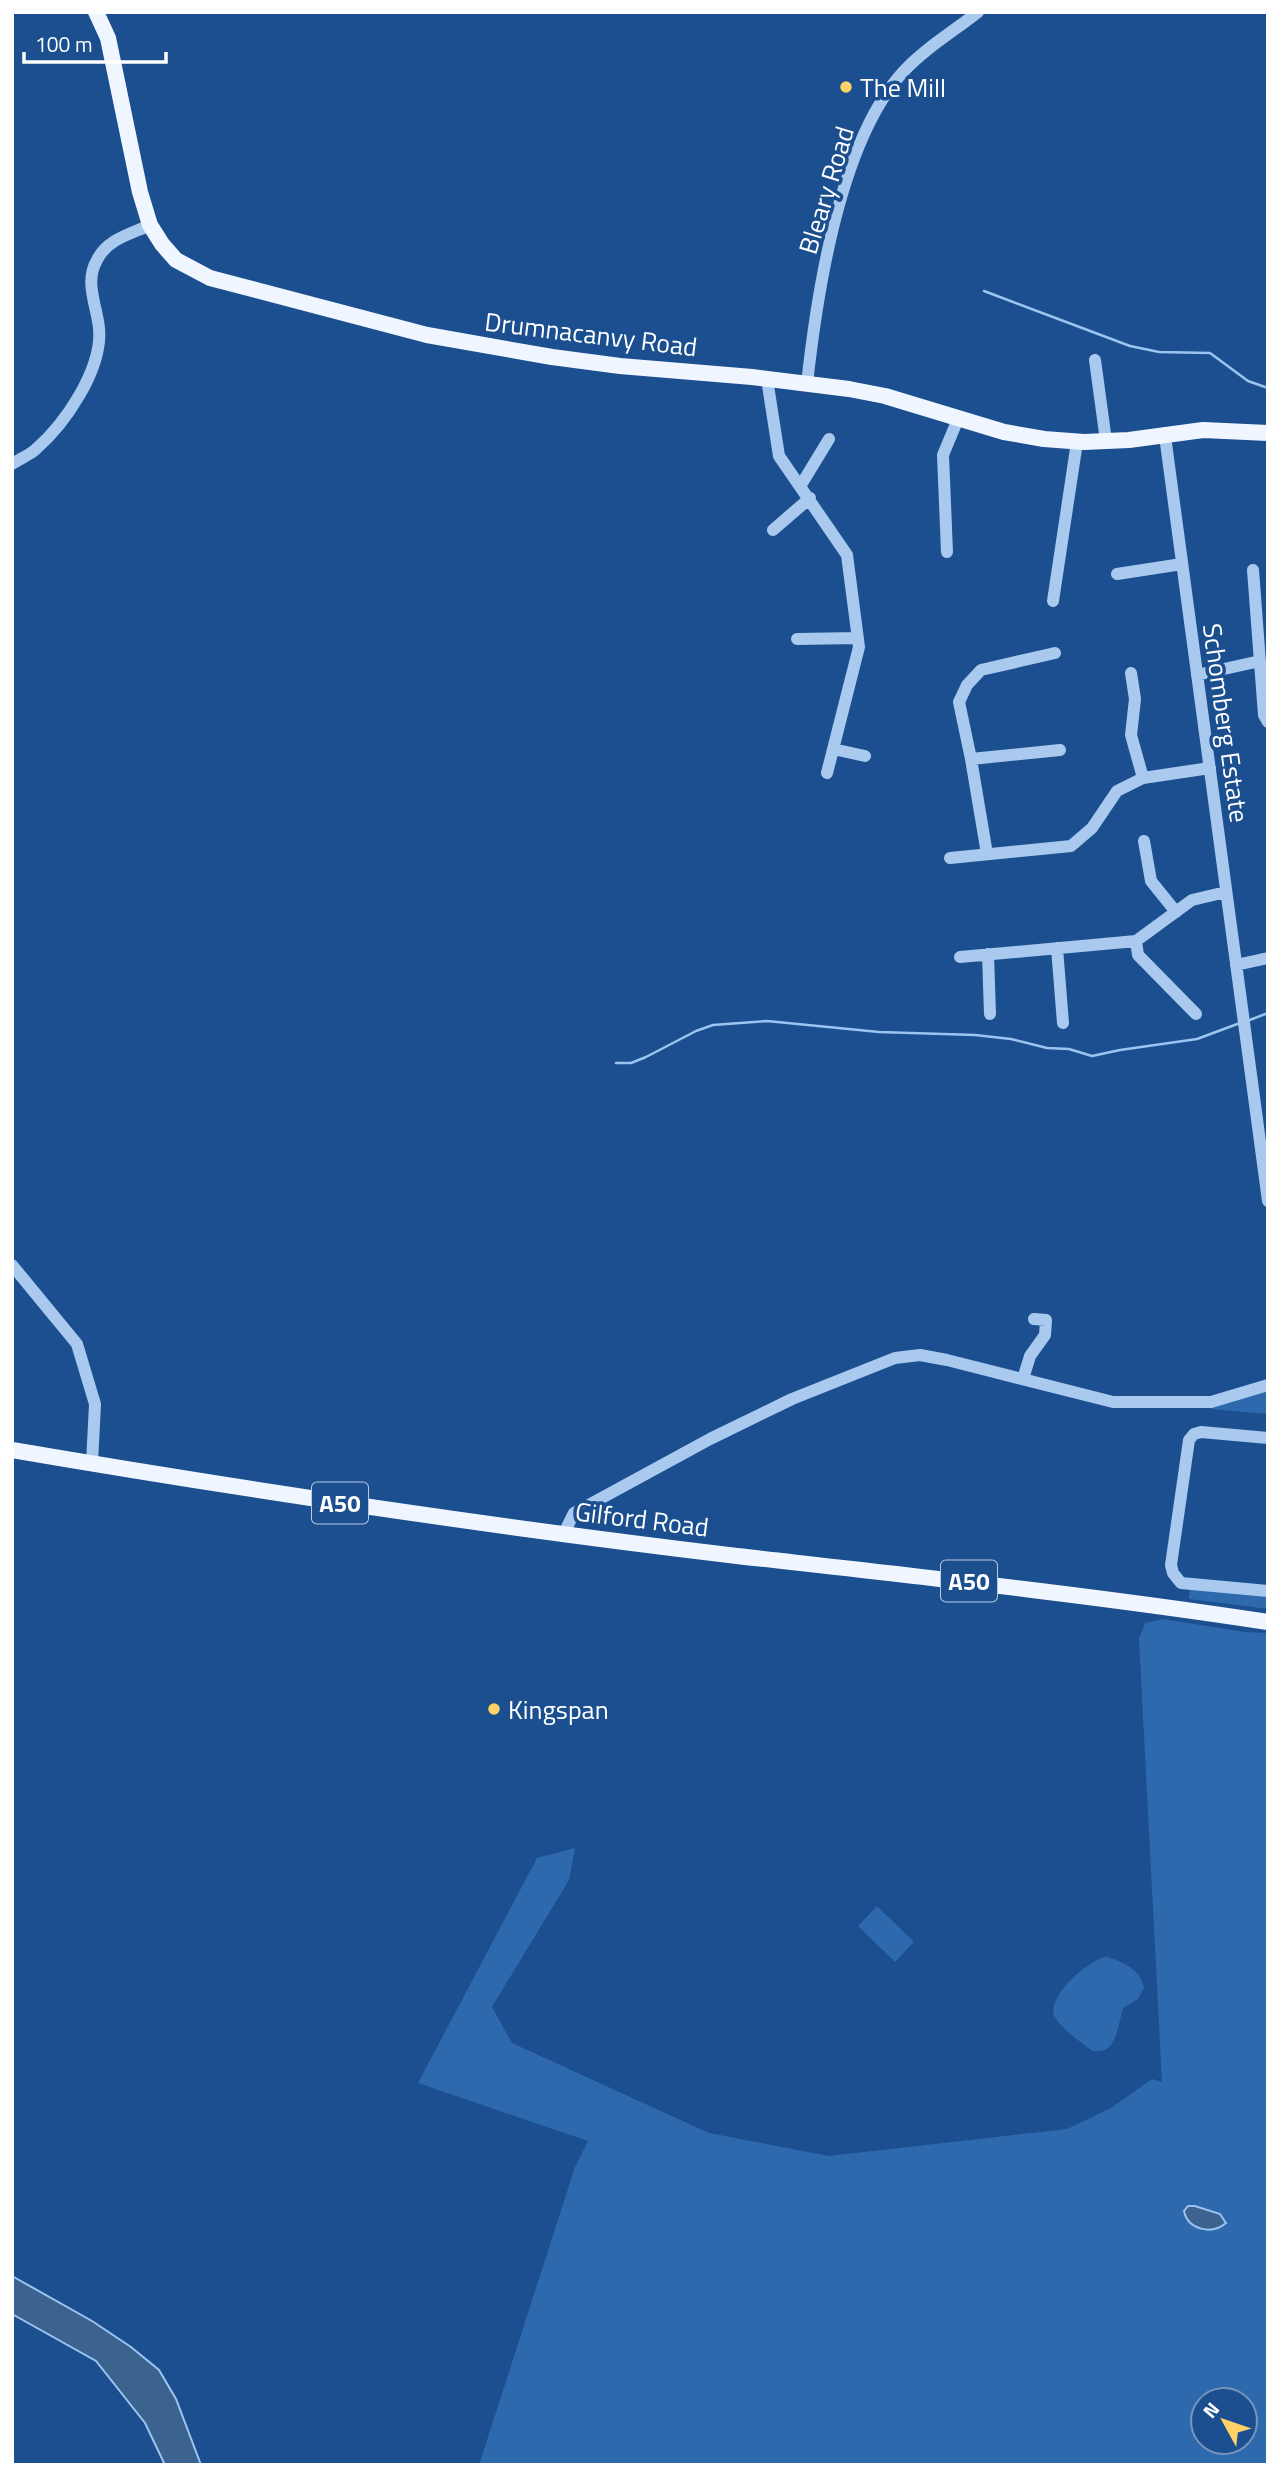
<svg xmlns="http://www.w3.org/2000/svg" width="1280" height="2477" font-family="'Titillium Web',sans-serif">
<rect width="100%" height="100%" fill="#1b4f8f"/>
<path fill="#2e69ad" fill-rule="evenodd" d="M1268,1390V1414L1211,1409L1213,1407Z
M1190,1587L1268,1595V1609L1189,1599Z
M1163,1619L1245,1632L1268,1633V2465H479L575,2167L588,2141L418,2083L537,1858L575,1848L569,1880L492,2007L512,2043L709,2133L829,2156L1067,2129L1111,2108L1152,2079L1162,2082L1139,1639L1145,1623ZM1203,2400H1245V2442H1203Z
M877,1906L914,1942L895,1962L858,1926Z
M1107,1957C1124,1962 1141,1970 1144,1988L1138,1999L1123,2008C1118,2024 1117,2058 1091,2050C1080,2041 1062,2030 1055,2017C1044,1998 1090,1958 1107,1957Z"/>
<path fill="#3c6290" stroke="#9cc4f0" stroke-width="2" d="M1188,2206H1195L1220,2214L1226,2223C1212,2235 1188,2230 1184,2211Z
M12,2276L92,2321L131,2347L159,2370L176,2399L201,2465H165L145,2423L96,2361L12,2314Z"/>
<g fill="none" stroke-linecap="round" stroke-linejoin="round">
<path stroke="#9cc4f0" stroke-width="2.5" d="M984,291L1130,346L1159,352L1210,353L1248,381L1268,388
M1247,1021L1268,1013
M616,1063H631L646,1057L696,1031L713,1025L767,1021L879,1032L975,1035L1011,1039L1047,1048L1069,1049L1092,1056L1120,1050L1197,1039L1240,1023"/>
<path stroke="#a9c9ee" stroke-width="12" d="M1095,360L1106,441
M767,379L779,456L847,555L859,647L827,773
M807,384C817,292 840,141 903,72C924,49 954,31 978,12
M1165,436L1268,1201
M12,464C20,459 29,455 35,450C65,424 103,369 99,328C97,306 84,282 97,260C107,239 131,234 150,225
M801,485L829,439
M773,530L810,498
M947,552L943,455L958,419
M1253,570L1264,715L1268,722
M1117,574L1182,564
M1053,601L1077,442
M797,639L858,638
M1131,673L1135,699L1131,735L1143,778
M1197,675L1260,661
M833,749L865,756
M971,759L1060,750
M1144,841L1151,881L1176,912
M987,854L971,759L959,702L967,685L981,670L1055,653
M950,858L1071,846L1092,828L1117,791L1143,778L1210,768
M1136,941L1138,955L1196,1014
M1057,948L1063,1023
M988,954L990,1014
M960,957L1136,941L1192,900L1226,892
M1236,965L1268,958
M12,1265L77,1344L95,1404L92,1463
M1023,1379L1030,1356L1045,1335L1046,1320L1034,1319
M1268,1438L1201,1432L1194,1434L1189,1440L1171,1565L1173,1573L1181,1583L1268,1591
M564,1533L574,1513L710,1439L792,1399L895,1358L920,1355L947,1360L1113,1402H1211L1268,1385"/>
<path stroke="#f0f6ff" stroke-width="16" d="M96,12L108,38L140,192L150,225L162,244L176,260L210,278L427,335L552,357L620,366L752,377L849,389L885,396L1004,432L1044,439L1084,442L1129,440L1203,430L1268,433
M12,1450C253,1491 494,1527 737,1556C914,1576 1091,1595 1268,1622"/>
</g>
<g fill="#ffd166" stroke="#1b4f8f" stroke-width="2.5">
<circle cx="846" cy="87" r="7"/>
<circle cx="494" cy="1709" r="7"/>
</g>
<g text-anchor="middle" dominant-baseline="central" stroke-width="7" stroke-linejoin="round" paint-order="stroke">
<g fill="#1b4f8f" stroke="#bbcadd" stroke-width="2">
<rect x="312" y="1482.5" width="56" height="41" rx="5"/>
<rect x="941" y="1560.5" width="56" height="41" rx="5"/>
</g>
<g font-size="24" font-weight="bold" fill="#fff">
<text x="340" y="1503">A50</text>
<text x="969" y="1581">A50</text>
</g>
<g font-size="26" fill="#fff" stroke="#1b4f8f" text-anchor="start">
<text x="860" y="87">The Mill</text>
<text x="508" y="1709">Kingspan</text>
</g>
<g font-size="26" fill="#fff" stroke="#1b4f8f">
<text transform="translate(826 190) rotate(-73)">Bleary Road</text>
<text transform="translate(591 334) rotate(7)">Drumnacanvy Road</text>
<text transform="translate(1226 723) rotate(82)">Schomberg Estate</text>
<text transform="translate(642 1519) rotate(7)">Gilford Road</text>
</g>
</g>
<rect width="1280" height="2477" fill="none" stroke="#ffffff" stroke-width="28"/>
<g transform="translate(1224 2421) rotate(310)"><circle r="33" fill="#1b4f8f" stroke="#7695bc" stroke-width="2"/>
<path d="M0-5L12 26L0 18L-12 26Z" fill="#ffd166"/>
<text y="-10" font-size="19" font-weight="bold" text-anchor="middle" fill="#ffffff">N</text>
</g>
<path d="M24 52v10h142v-10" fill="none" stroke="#ffffff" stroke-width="3.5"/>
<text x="35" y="52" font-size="21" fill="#ffffff" stroke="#1b4f8f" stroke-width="5" paint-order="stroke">100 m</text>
</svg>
